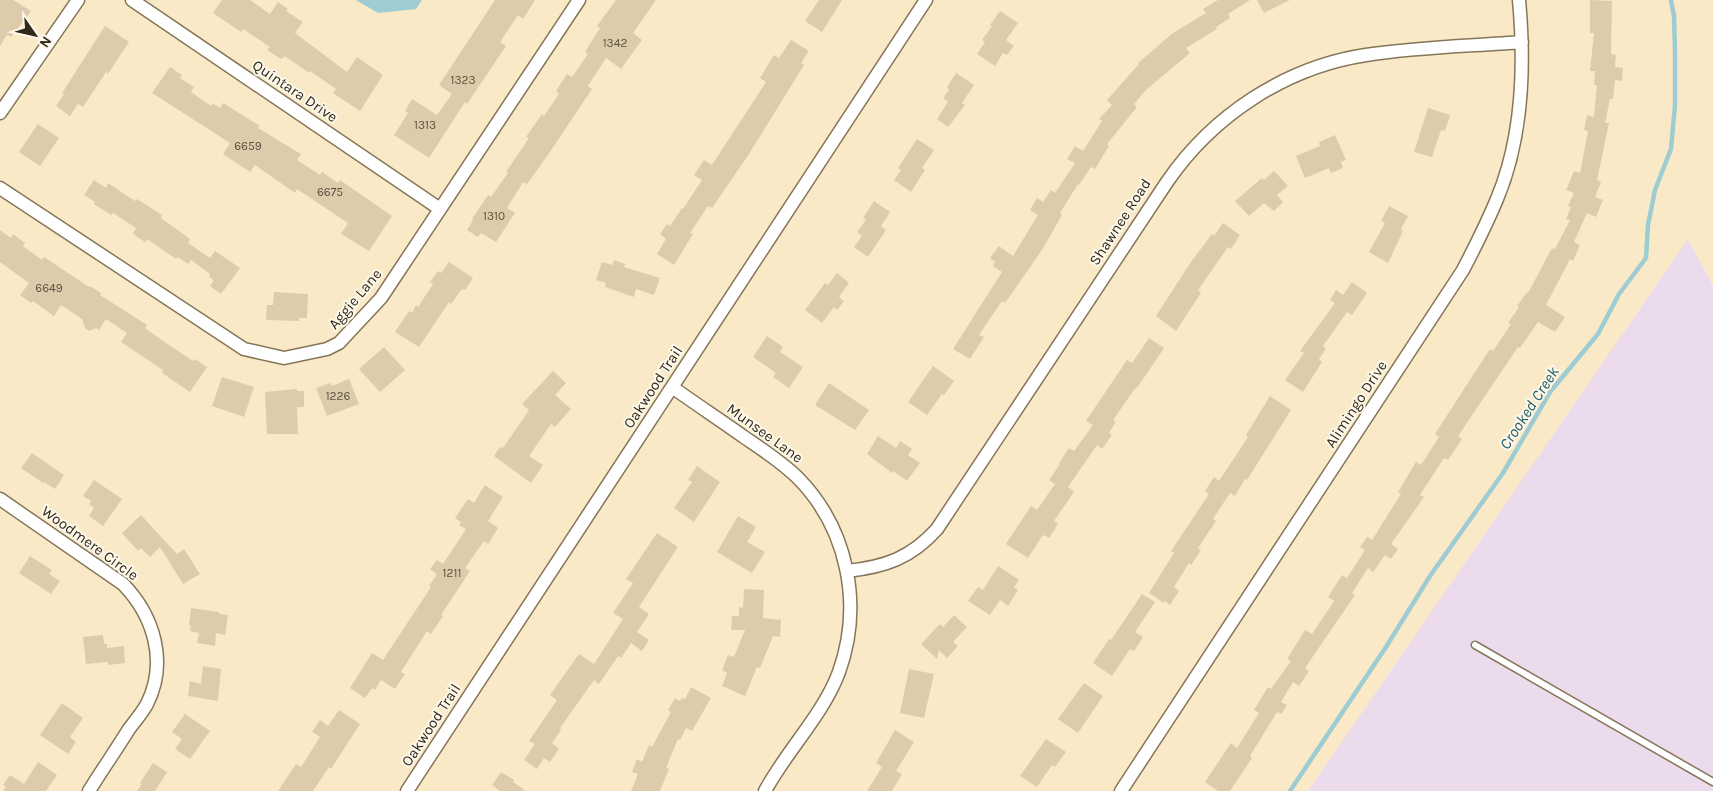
<svg xmlns="http://www.w3.org/2000/svg" width="1713" height="791" font-family="Karla,sans-serif">
<rect width="100%" height="100%" fill="#fae9c7"/>
<path fill="#ecdbec" d="M1688,239L1713,286V791H1308Z"/>
<path fill="#9eccd2" d="M356,0H422L416,9L378,13Z"/>
<g fill="none" stroke-linecap="round" stroke-linejoin="round">
<path stroke="#9eccd2" stroke-width="4.5" d="M1290,791L1386,647L1430,576L1503,473L1550,392L1598,334L1619,294L1646,258L1648,225L1655,190L1671,149L1675,105V52L1674,16L1671,0"/>
</g>
<path fill="#ddccab" d="M0,0H13L31,11L11,37L7,35L0,46Z
M222,0H250L270,14L278,2L288,9L286,11L303,22L295,33L347,72L357,57L383,75L360,111L333,93L336,89L310,71L309,73L285,56L281,59L267,50L270,47L243,29L241,32L213,13Z
M495,0H535L523,19L518,15L500,42L506,46L467,104L465,102L429,158L394,135L408,113L405,111L412,99L437,115L452,94L439,85Z
M616,0H656L633,33L642,40L621,69L606,58L588,86L592,89L550,152L527,184L523,182L507,208L515,213L496,242L481,233L478,237L467,230L473,220L472,219L488,195L491,197L508,173L506,172L529,138L526,137L542,114L544,116L559,94L556,91L567,74L572,77L588,54L585,52L600,28L597,26Z
M819,0H842L822,32L805,21Z
M1218,0H1250L1228,14L1230,18L1216,27L1217,29L1186,48L1190,53L1146,90L1134,104L1137,107L1107,144L1109,146L1095,169L1091,167L1079,185L1078,184L1060,213L1062,215L1042,250L1005,303L1002,301L979,335L984,337L970,359L953,349L1002,272L993,266L995,262L990,258L999,246L1013,256L1038,215L1030,210L1037,198L1043,202L1051,190L1055,193L1075,163L1067,159L1075,146L1083,151L1102,121L1099,119L1112,105L1107,100L1139,64L1138,63L1173,33L1206,13L1203,9Z
M1257,0H1290L1264,13Z
M1590,0L1612,1L1611,54L1616,55L1615,67L1623,68L1622,81L1615,80L1613,99H1610L1605,123H1609L1597,180L1601,182L1595,197L1603,200L1596,217L1587,213L1574,242L1580,245L1573,261L1570,259L1546,305L1565,317L1555,332L1538,322L1520,348L1518,347L1458,436L1462,439L1448,460L1444,458L1420,495L1424,497L1391,544L1398,549L1391,559L1385,555L1373,572L1368,568L1352,593L1355,595L1305,668L1309,671L1299,686L1293,682L1281,702L1287,705L1281,714L1277,712L1250,756L1252,758L1230,791H1218L1205,782L1231,743L1237,748L1259,713L1254,710L1268,687L1271,689L1291,661L1287,659L1305,630L1312,634L1334,601L1328,597L1342,575L1347,578L1365,550L1360,547L1367,537L1372,540L1401,494L1398,492L1416,462L1421,465L1439,437L1435,434L1490,349L1493,351L1511,324L1508,323L1519,307L1517,306L1527,292L1528,293L1552,248L1555,249L1570,220L1566,219L1571,207L1568,206L1574,193L1566,190L1574,171L1580,173L1588,131L1584,130L1587,115L1594,117L1597,85H1594L1595,71H1590L1594,33H1590Z
M1000,11L1018,23L1006,40L1014,46L1007,55L1003,53L995,66L977,54L985,42L982,40L992,26L990,25Z
M105,26L129,42L108,74L106,72L83,107L78,104L70,116L56,106L64,94L62,93Z
M791,40L809,51L801,63L804,65L749,154L712,208L708,206L690,233L693,234L674,265L657,254L666,239L660,234L667,224L670,226L682,208L683,209L702,180L694,175L704,160L712,165L766,82L760,78L774,55L779,58Z
M170,67L182,75L180,78L194,87L191,92L211,106L212,103L220,108L223,103L260,126L258,128L301,154L297,160L320,175L322,172L338,183L340,180L392,216L369,251L341,234L348,223L297,189L295,193L255,165L250,172L223,154L230,143L152,93Z
M956,73L974,85L962,103L965,105L948,127L937,119L948,102L943,98L949,90L947,87Z
M1428,108L1450,115L1445,131L1441,130L1432,157L1414,152Z
M38,124L59,138L40,166L19,152Z
M1335,135L1346,160L1341,162L1343,168L1331,173L1329,168L1305,178L1296,156L1320,146L1319,142Z
M917,139L934,150L922,168L925,170L911,192L894,180L901,170L898,168Z
M1274,171L1288,186L1277,195L1283,202L1274,211L1264,203L1249,216L1235,201L1262,178L1264,180Z
M94,180L106,188L108,183L135,201L137,199L162,215L161,218L190,239L188,243L210,258L215,251L240,268L221,294L210,286L214,280L209,277L210,274L191,260L188,264L178,257L176,259L147,239L145,242L133,234L136,228L113,213L111,215L94,204L95,202L84,195Z
M874,201L890,212L881,226L886,230L868,257L854,247L862,236L857,232L866,220L863,218Z
M1389,206L1408,216L1401,229L1403,231L1388,263L1369,252L1385,223L1381,221Z
M1223,223L1240,235L1231,249L1228,247L1198,290L1201,293L1176,331L1156,316L1191,262L1212,234L1214,236Z
M0,230L11,238L13,234L25,243L23,246L42,260L44,257L89,287L90,286L101,293L100,295L147,325L145,328L163,341L193,361L195,359L207,367L190,392L162,373L163,370L121,342L127,333L106,319L99,330L96,328L89,331L85,328L82,319L61,305L54,316L33,301L31,303L20,295L29,283L0,262Z
M614,260L625,264L624,267L660,278L654,295L636,289L634,297L605,287L606,283L596,280L602,262L612,265Z
M449,262L473,278L465,290L462,289L451,304L449,302L419,347L395,332L409,311L412,313L416,305L418,307L433,284L430,282L438,271L441,273Z
M837,273L849,283L839,297L844,301L837,310L834,307L822,323L805,310L825,283L828,285Z
M1352,282L1367,293L1352,315L1347,312L1323,346L1326,349L1319,359L1322,362L1303,392L1285,380L1304,353L1300,351L1335,303L1330,300L1336,290L1343,295Z
M274,292L308,294L307,318H299V321L266,320L267,305H273Z
M767,336L783,347L780,352L803,367L789,388L773,377L776,373L753,357Z
M1149,338L1164,348L1137,388L1136,387L1113,420L1116,422L1109,433L1112,435L1102,449L1097,445L1068,487L1074,492L1054,521L1058,524L1049,538L1043,535L1028,558L1006,544L1031,506L1037,510L1055,484L1049,480L1060,464L1059,463L1069,448L1074,451L1093,425L1086,421L1127,360L1132,363Z
M384,347L405,370L380,392L359,369Z
M933,366L954,381L944,395L942,394L927,415L908,402Z
M553,371L566,383L555,395L571,409L555,427L551,424L529,456L543,465L531,483L494,456L500,447L503,448L529,410L522,404Z
M222,377L254,387L244,417L212,406Z
M349,379L359,404L327,416L316,388L330,383L332,386Z
M829,383L869,410L855,430L815,405Z
M297,389V391H304V407H297L298,434H267L265,392Z
M1270,396L1291,410L1247,480L1245,479L1235,496L1230,493L1213,519L1216,521L1198,548L1201,550L1191,565L1189,563L1174,587L1179,591L1170,605L1165,601L1164,603L1149,593L1174,553L1171,551L1209,494L1205,491L1214,477L1219,481L1248,437L1246,435Z
M878,436L896,448L900,441L912,449L908,455L920,463L907,481L893,471L892,473L867,454Z
M32,453L64,475L55,489L44,482L43,483L21,468Z
M697,466L720,482L694,522L674,508L692,482L688,480Z
M94,480L122,499L103,526L89,516L94,508L89,504L91,501L83,496Z
M485,485L503,497L488,521L498,528L488,544L484,541L465,568L470,571L441,615L443,616L431,634L427,631L401,672L405,674L395,689L381,680L375,690L372,688L365,698L350,688L372,653L383,660L431,587L429,586L437,574L430,569L437,560L443,564L466,529L459,525L461,522L455,518L468,499L474,503Z
M141,515L177,554L184,549L200,574L183,584L160,547L150,557L141,548L138,551L122,533Z
M738,516L756,527L747,542L765,552L752,573L717,552Z
M657,533L678,547L639,607L649,614L637,632L649,640L642,651L631,643L621,658L618,656L599,684L594,680L560,728L561,730L552,743L559,749L550,762L544,758L537,769L524,760L535,744L529,741L557,700L550,695L579,654L594,664L623,619L613,613L633,583L626,579Z
M30,556L52,570L49,574L60,581L51,594L19,573Z
M998,566L1019,580L1014,587L1018,590L1008,606L1000,600L990,615L968,601L978,587L983,590Z
M744,589L764,590L763,618L781,620L780,637L773,636L760,668L757,667L745,696L722,686L727,673L722,670L728,655L734,657L745,630H731L732,616H739V607L743,608Z
M1142,594L1155,602L1135,632L1143,637L1134,651L1130,649L1112,676L1093,663L1109,639L1111,640Z
M191,608L219,612V614L228,615L225,635L216,633L215,646L197,643L199,633L190,631L191,625H189Z
M954,615L967,627L953,642L958,646L947,658L939,650L937,659L921,644L940,624L943,627Z
M103,635L104,644H107V648L124,646L125,663L108,665V662L86,664L83,637Z
M203,666L221,669L218,701L188,696L190,681L201,684Z
M909,669L934,674L924,718L900,713Z
M1084,683L1103,696L1078,733L1058,719Z
M691,687L711,698L692,731L686,728L680,740L678,739L666,768L669,769L660,791H631L638,774L632,772L637,759L642,762L649,745L652,747L671,712L668,710L675,698L680,701L682,698L685,699Z
M62,703L83,718L70,737L76,742L68,754L40,735Z
M339,710L360,724L331,769L329,767L313,791H278L296,764L301,767L320,737L312,732L320,720L328,726Z
M185,714L210,731L190,759L175,749L182,739L172,732Z
M895,730L914,742L896,771L902,774L892,791H867L882,767L876,763Z
M1046,739L1066,752L1055,767L1052,765L1037,787L1020,776Z
M38,762L57,775L46,791H3L6,787L3,785L10,775L24,784Z
M153,763L167,772L155,791H137L142,784L140,783Z
M501,772L514,780L513,782L526,791H500L492,785Z"/>
<g fill="none" stroke-linecap="round" stroke-linejoin="round">
<g stroke="#857658" stroke-width="9">
<path id="lane" d="M1475,645L1713,782"/>
</g>
<g stroke="#857658" stroke-width="15">
<path id="street" d="M132,0L440,209
M0,113L78,0
M0,188L244,349L284,358L327,349L339,343L381,298L579,0
M672,387C696,404 720,420 744,437C763,450 782,462 798,478C848,529 863,605 839,672C823,715 787,750 765,791
M0,499L123,584C154,616 168,662 147,704C142,713 135,721 129,729C116,750 102,770 89,791
M847,571C885,567 911,558 937,529L1167,182C1213,115 1286,67 1366,55C1417,47 1471,46 1522,42
M407,791L926,0
M1121,791L1463,270C1475,247 1487,223 1497,199C1523,137 1525,65 1519,0"/>
</g>
<use href="#lane" stroke="#fff" stroke-width="6"/>
<use href="#street" stroke="#fff" stroke-width="12"/>
</g>
<g text-anchor="middle" dominant-baseline="central" stroke-width="4" stroke-linejoin="round" paint-order="stroke">
<g font-size="12" fill="#5a5240">
<text x="615" y="43">1342</text>
<text x="463" y="80">1323</text>
<text x="425" y="125">1313</text>
<text x="248" y="146">6659</text>
<text x="330" y="192">6675</text>
<text x="494" y="216">1310</text>
<text x="49" y="288">6649</text>
<text x="338" y="396">1226</text>
<text x="452" y="573">1211</text>
</g>
<g font-size="15" fill="#2f291c" stroke="#fef8ea">
<text transform="translate(295 91) rotate(34)">Quintara Drive</text>
<text transform="translate(1120 222) rotate(-57)">Shawnee Road</text>
<text transform="translate(355 299) rotate(-50)">Aggie Lane</text>
<text transform="translate(653 387) rotate(-57)">Oakwood Trail</text>
<text transform="translate(1356 404) rotate(-57)">Alimingo Drive</text>
<text transform="translate(765 433) rotate(36)">Munsee Lane</text>
<text transform="translate(90 543) rotate(36)">Woodmere Circle</text>
<text transform="translate(431 725) rotate(-57)">Oakwood Trail</text>
</g>
<g font-size="16" font-style="italic" fill="#225f66" stroke="#fef8ea">
<text transform="translate(1529 408) rotate(-57)">Crooked Creek</text>
</g>
</g>
<g transform="translate(35 35) rotate(124)" stroke="#fef8ea" stroke-width="4" paint-order="stroke">
<path d="M0-4L9 19L0 12L-9 19Z" fill="#2f291c"/>
<text y="-8" font-size="14" font-weight="bold" text-anchor="middle" fill="#2f291c">N</text>
</g>
</svg>
